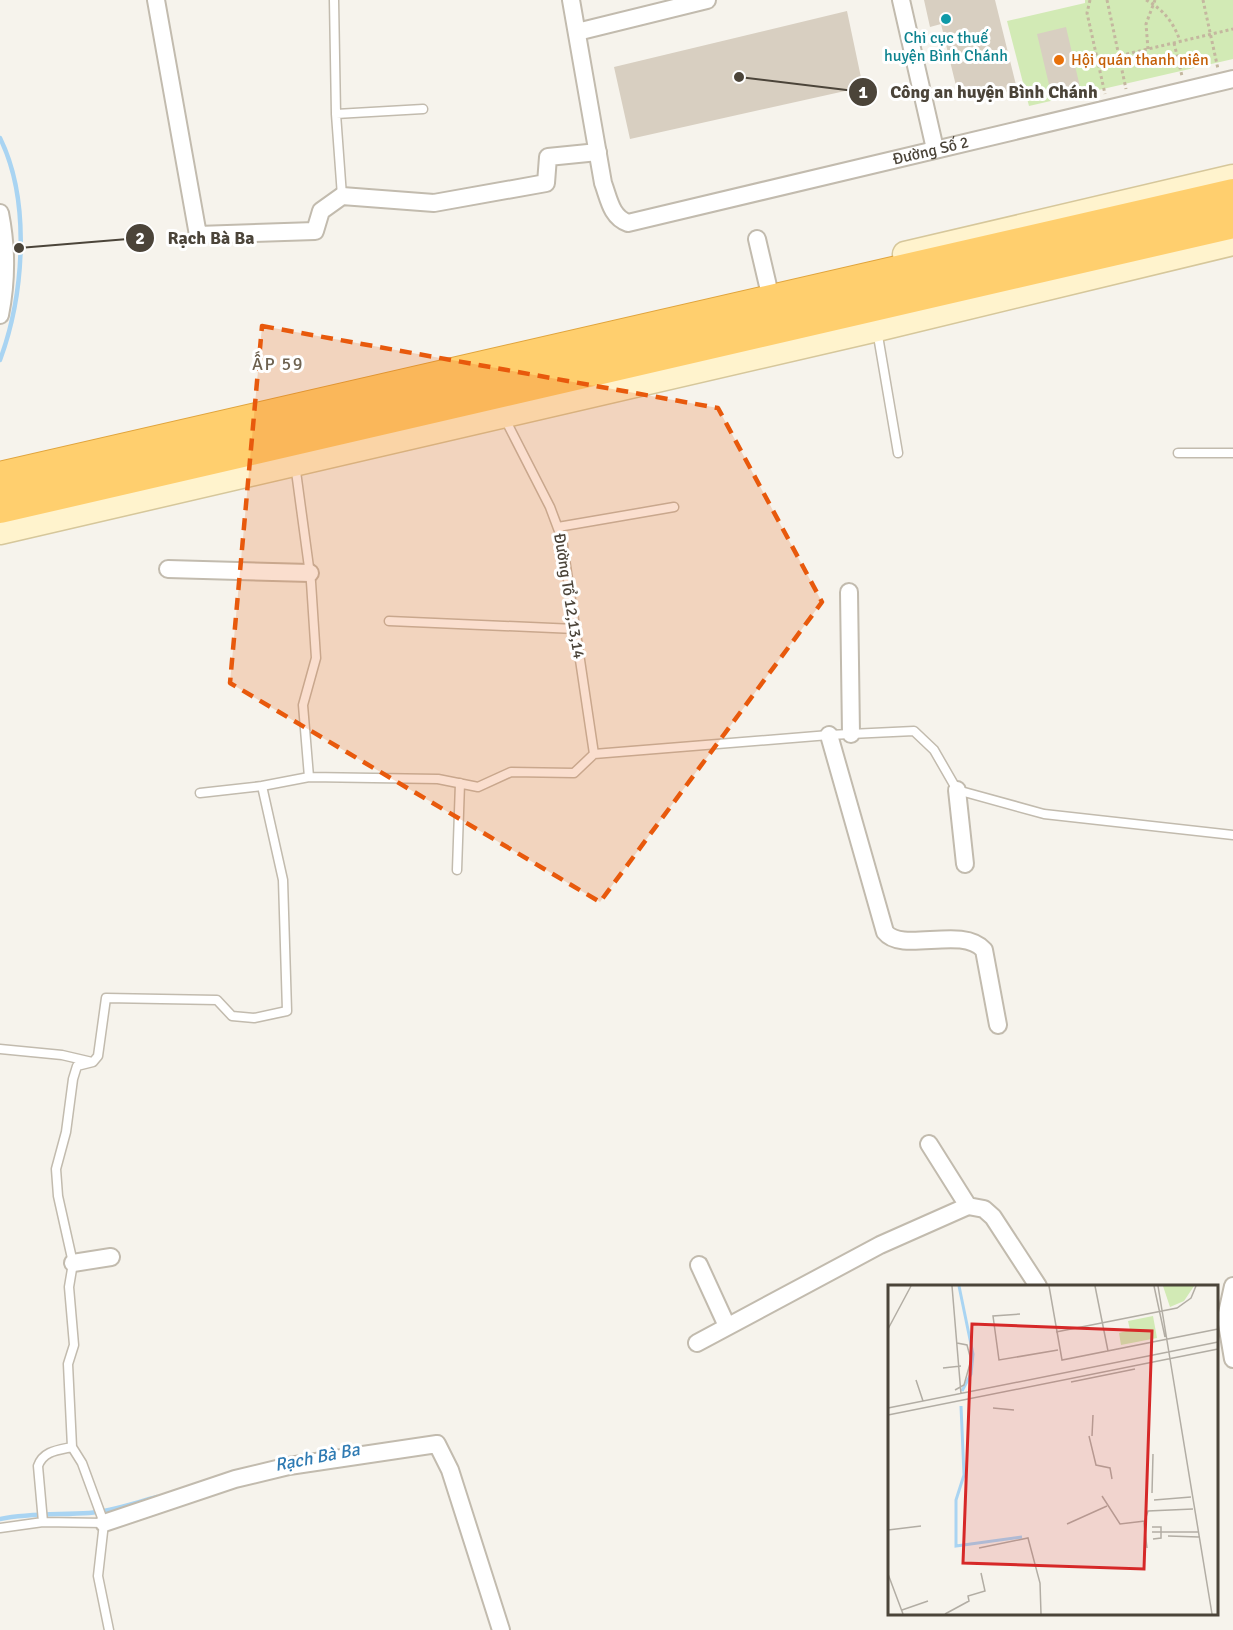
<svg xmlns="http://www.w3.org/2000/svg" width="1233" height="1630" font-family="Signika,sans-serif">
<rect width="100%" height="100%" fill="#f6f3ec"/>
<path fill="#d2eab5" d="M1085,0H1233V59L1029,106L1007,21L1085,3Z"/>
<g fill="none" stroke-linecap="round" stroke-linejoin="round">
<path stroke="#a9d4f2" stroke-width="4.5" d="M0,138C31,201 24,295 0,360
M0,1519C30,1513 59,1515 89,1513C112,1511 134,1503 157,1497"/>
</g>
<path fill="#d8cfc1" d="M924,0H995L1017,89L973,100L957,90L941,24L930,27Z
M847,11L863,87L630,139L614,67Z
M1066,27L1080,87L1051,93L1037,34Z"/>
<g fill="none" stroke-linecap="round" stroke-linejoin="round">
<g stroke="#c2bbae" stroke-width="11">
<path id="lane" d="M334,0L336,114L342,196
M336,114L423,109
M877,330L898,453
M504,417L550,507L562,539L594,754
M1178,453H1233
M295,464L311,582L316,658L303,705L309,777L438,779L478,787L511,772L574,773L594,754L829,735L914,731L934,750L957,790L1044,814L1233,835
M558,527L674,507
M389,621L575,629
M200,793L262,786
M457,870L460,783
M0,1049L62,1055L92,1062
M43,1522L38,1466C43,1451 58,1450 72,1447
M0,1528L43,1522L104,1523
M109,1630L98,1576L104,1523L82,1463L72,1447L68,1364L74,1345L69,1287L73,1263L58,1196L56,1169L66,1132L73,1079L77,1066L93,1062L98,1056L106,998L217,1000L232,1016L254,1018L287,1011L283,880L262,786L309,777"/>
</g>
<g stroke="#c2bbae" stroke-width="20">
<g id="street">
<path d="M156,0L198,235L315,231L321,211L342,196L434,203L546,183L548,157L598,152"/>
<path id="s1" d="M571,0L603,183C609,199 611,217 628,223L1233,79"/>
<path d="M901,0L935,149"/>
<path d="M577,32L707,0"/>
<path d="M0,213C7,248 7,280 0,315"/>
<path d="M757,239L768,286"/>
<path d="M168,569L310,573"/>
<path d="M849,592L851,734"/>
<path d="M829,735L885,932C902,954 962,925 984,950L998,1025"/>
<path d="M957,790L965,864"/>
<path d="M929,1144L968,1206L984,1209L993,1217L1038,1286"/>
<path d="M73,1263L111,1257"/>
<path d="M699,1265L727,1326"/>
<path d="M1233,1286L1226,1318L1233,1359"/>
<path d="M697,1343L880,1245L968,1206"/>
<path d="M104,1523L235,1479L289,1466L437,1444L450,1470L501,1630"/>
</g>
</g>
<g stroke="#d6c79b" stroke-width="27">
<path id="secondary" d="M905,254L1233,177
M0,532L877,329L1233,243"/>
</g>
<g stroke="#e0a43c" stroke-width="34">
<path id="highway" d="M0,478L1233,195
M0,507L1233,222"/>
</g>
<path stroke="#c4b79f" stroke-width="3" stroke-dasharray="3 3" stroke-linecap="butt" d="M1090,0L1087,13L1105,94
M1107,0L1126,89
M1146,0C1163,9 1174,23 1180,41
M1203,0L1218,69
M1174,43L1182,76
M1148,49L1146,24L1155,0
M1097,61L1233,29"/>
<use href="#lane" stroke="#fff" stroke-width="8"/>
<use href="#street" stroke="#fff" stroke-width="16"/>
<use href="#secondary" stroke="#fff3cd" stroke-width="24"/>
<use href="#highway" stroke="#ffcf6e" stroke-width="32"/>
</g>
<path fill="#e8590c" fill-opacity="0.2" stroke="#e8590c" stroke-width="4.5" stroke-dasharray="12 8" stroke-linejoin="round" d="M262,326L718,408L822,602L600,902L230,683Z"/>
<circle fill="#0f9aa8" stroke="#fff" stroke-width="2" cx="946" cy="19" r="6"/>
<circle fill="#e8710a" stroke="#fff" stroke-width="2" cx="1059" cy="60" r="6"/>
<g text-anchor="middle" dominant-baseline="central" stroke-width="6" stroke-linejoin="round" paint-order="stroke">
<g font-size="16" fill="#0d838f" stroke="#fff">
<text x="946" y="38">Chi cục thuế<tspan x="946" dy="18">huyện Bình Chánh</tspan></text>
</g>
<g font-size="16" fill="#c56008" stroke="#fff" text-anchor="start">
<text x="1071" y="60">Hội quán thanh niên</text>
</g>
<g font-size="16" fill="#4b4439" stroke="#fff">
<text stroke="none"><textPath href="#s1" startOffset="546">Đường Số 2</textPath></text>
<text transform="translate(569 596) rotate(81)">Đường Tổ 12,13,14</text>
</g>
<g font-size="18" letter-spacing="1.5" fill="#6e6250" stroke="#fff">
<text x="278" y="364">ẤP 59</text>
</g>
<g font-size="18" font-style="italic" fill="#2e7ab2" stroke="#fff">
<text transform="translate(317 1457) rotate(-11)">Rạch Bà Ba</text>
</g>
</g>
<g transform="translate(888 1285)">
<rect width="330" height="330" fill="#f6f3ec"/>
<path d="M275,1H306L296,16L282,22ZM265,31L269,53L233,60L231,48L242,45L240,36Z" fill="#d2eab5"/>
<path fill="none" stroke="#a9d4f2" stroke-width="3" d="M71,1L85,69L83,89L74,106M73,121L76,190L68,215V261L134,252"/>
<path fill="none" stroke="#b2ada4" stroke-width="1.5" d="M64,1L73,109M161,1L174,75L330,44M207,1L220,66M266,1L277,52M270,1L324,329M132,29L105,31L111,75L170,65M0,44L23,1M168,47L289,23L303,13L308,1M55,83L73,81M28,95L35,116M183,97L247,84M67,105L76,100L83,75L79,60L69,58M0,123L330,57M105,123L126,125M0,130L330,64M201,151L208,180L222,183L224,194M204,151L205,130M264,208L265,169M214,211L232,239L257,236M266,215L303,212M179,239L219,221M264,242H273V253L265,254M0,245L33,241M264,247H310M280,251L311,252M91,263L140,253L152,298L153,329M259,263L256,238L260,226L305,224M0,289L15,329M14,325L40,316M57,329L81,316L80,311L97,306L93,288"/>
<path fill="#d62828" fill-opacity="0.15" stroke="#d62828" stroke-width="3" d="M84,39L264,46L256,284L75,278Z"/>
<rect width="330" height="330" fill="none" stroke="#4b4439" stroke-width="3"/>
</g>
<path fill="none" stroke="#4b4439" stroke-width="2" d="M739 77L863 92M19 248L140 238"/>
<g fill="#4b4439" stroke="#fff" stroke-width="2">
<circle cx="739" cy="77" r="6"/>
<circle cx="19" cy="248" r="6"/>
<circle cx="863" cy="92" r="15"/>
<circle cx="140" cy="238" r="15"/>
</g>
<g font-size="18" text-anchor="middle" font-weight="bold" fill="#fff">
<text x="863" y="98">1</text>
<text x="140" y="244">2</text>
</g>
<g font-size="18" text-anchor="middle" font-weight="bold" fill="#4b4439" stroke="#fff" stroke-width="6" stroke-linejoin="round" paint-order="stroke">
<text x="994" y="98">Công an huyện Bình Chánh</text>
<text x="211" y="244">Rạch Bà Ba</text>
</g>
</svg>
